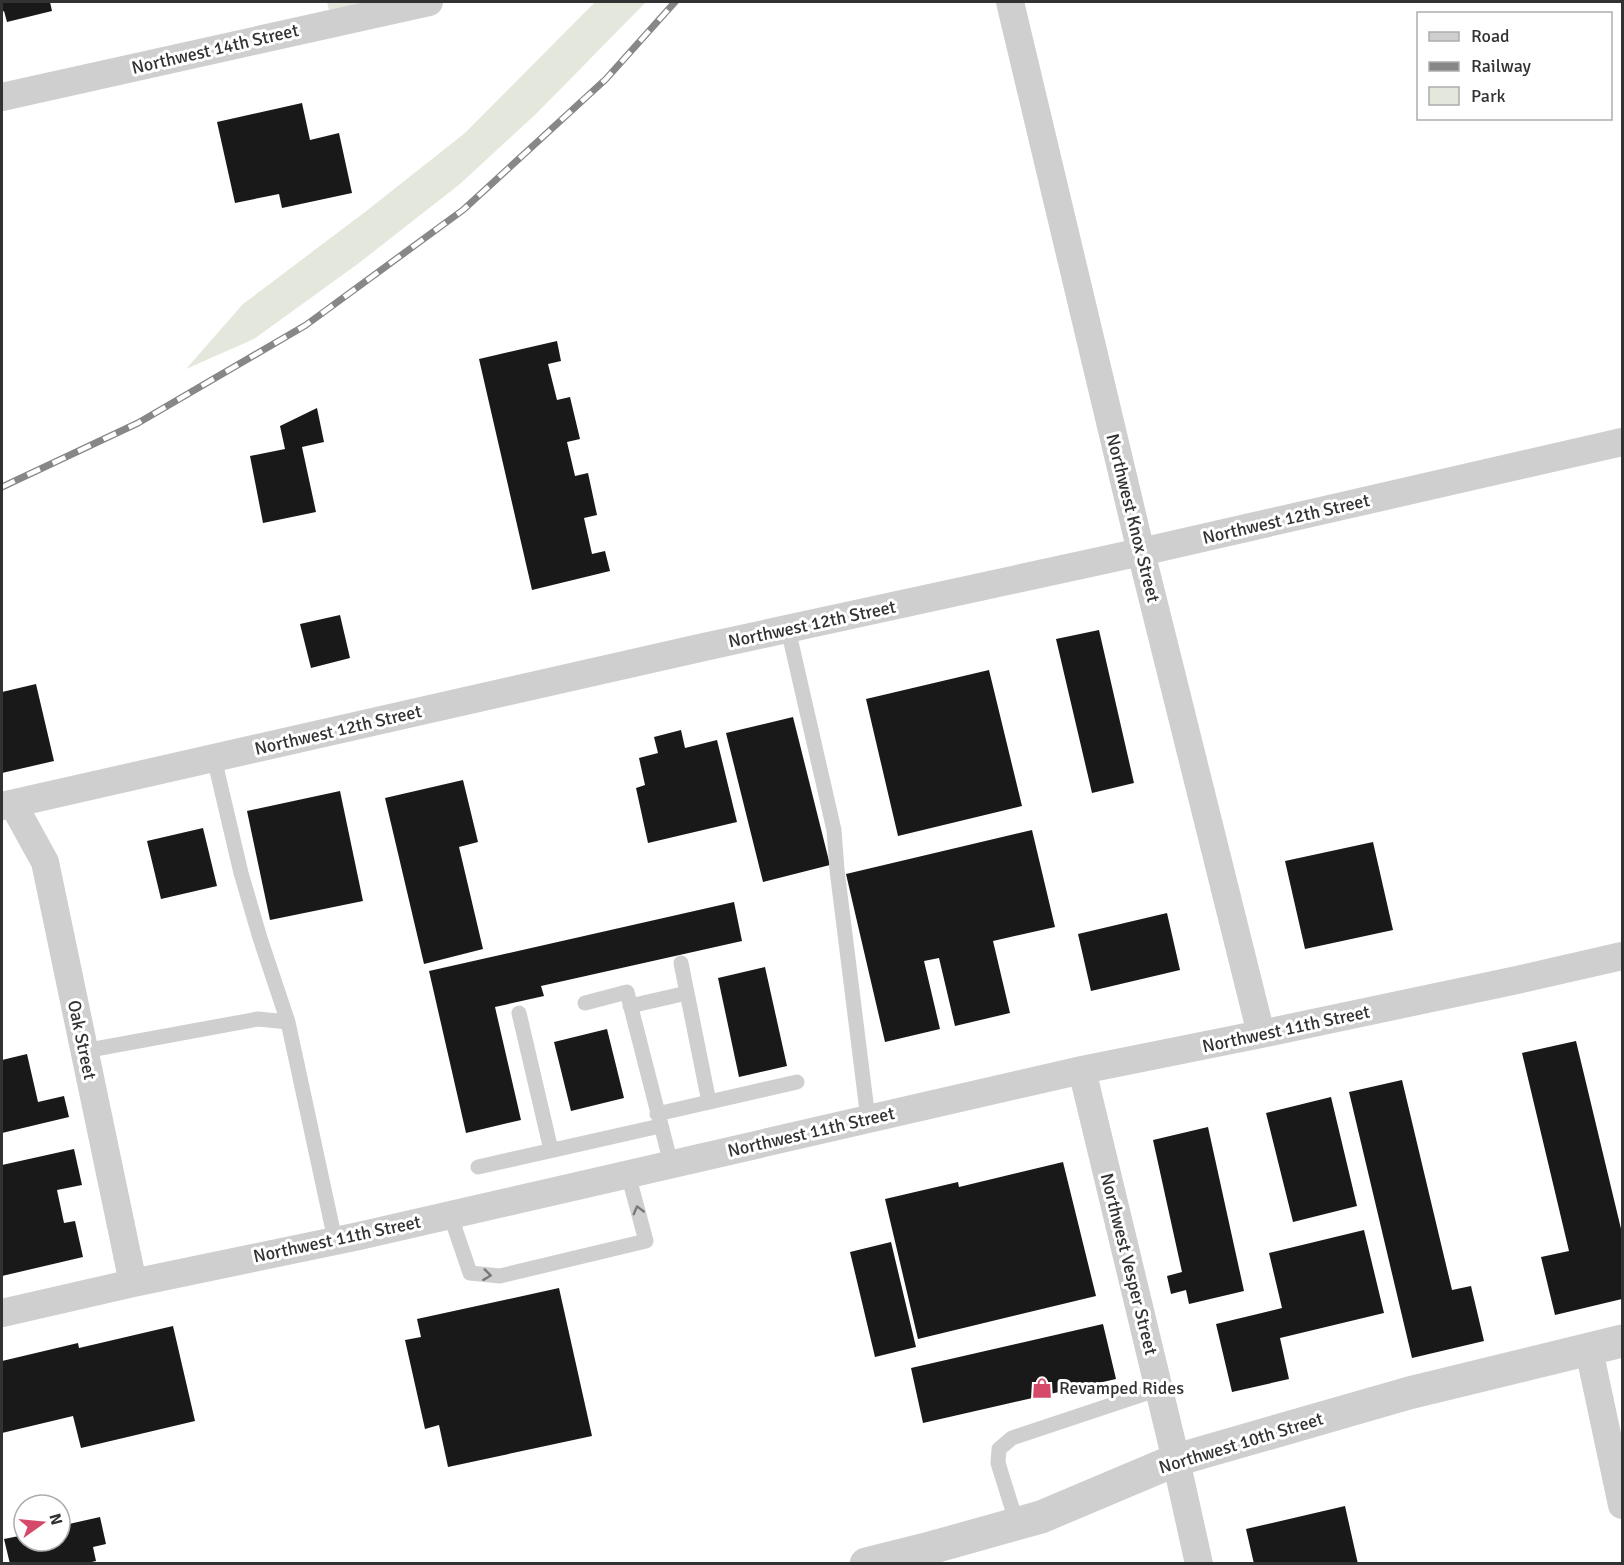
<svg xmlns="http://www.w3.org/2000/svg" width="1624" height="1565" font-family="Signika,sans-serif">
<rect width="100%" height="100%" fill="#fff"/>
<path fill="#e4e8dc" d="M327,2H375L329,10Z
M595,2H646L538,112L460,184L359,263L254,339L186,369L243,304L365,212L465,133Z"/>
<path fill="#191919" d="M2,2H50L52,11L7,22L4,11L2,12Z
M302,103L310,140L339,133L352,193L282,208L279,194L235,203L217,122Z
M557,341L561,361L548,364L557,400L570,397L580,439L567,442L575,476L588,473L597,515L584,518L592,554L605,551L610,571L532,590L479,359Z
M317,408L324,442L302,447L316,512L263,523L250,456L285,449L280,426Z
M340,615L350,658L311,668L300,624Z
M1099,630L1134,783L1092,793L1056,639Z
M989,670L1022,806L898,836L866,699Z
M36,684L54,761L2,773V692Z
M793,717L830,865L763,882L726,733Z
M681,730L685,748L717,740L737,822L648,843L636,788L645,785L639,758L658,753L654,737Z
M463,780L478,842L459,847L483,949L424,964L385,798Z
M340,791L363,901L270,920L247,811Z
M203,828L217,886L161,899L147,841Z
M1032,830L1055,927L993,941L1010,1013L955,1026L939,958L924,961L940,1029L885,1042L846,874Z
M1373,842L1393,930L1305,949L1285,861Z
M734,902L742,941L541,986L544,996L495,1007L521,1120L466,1133L429,971Z
M1167,913L1180,970L1091,991L1078,934Z
M765,967L787,1066L739,1077L718,978Z
M607,1029L624,1098L571,1111L554,1042Z
M1576,1041L1622,1233V1299L1555,1315L1541,1257L1569,1251L1522,1053Z
M27,1054L38,1102L64,1096L69,1117L2,1133V1060Z
M1402,1080L1452,1290L1471,1286L1484,1341L1412,1358L1349,1092Z
M1331,1097L1357,1206L1293,1222L1266,1113Z
M1208,1127L1244,1291L1189,1304L1186,1290L1171,1294L1167,1276L1182,1272L1153,1140Z
M74,1149L82,1185L57,1190L64,1223L75,1221L83,1257L2,1276V1165Z
M1063,1162L1096,1296L918,1339L885,1199L958,1182L959,1187Z
M1364,1230L1384,1313L1280,1338L1289,1379L1232,1392L1216,1324L1282,1308L1269,1253Z
M891,1242L916,1347L875,1357L850,1252Z
M559,1288L592,1436L448,1467L439,1425L425,1429L405,1340L421,1337L417,1319Z
M1103,1324L1116,1379L923,1423L911,1368Z
M173,1326L195,1421L81,1448L73,1416L2,1433V1361L78,1343L79,1348Z
M1345,1506L1358,1564H1254L1246,1529Z
M100,1517L106,1544L93,1547L96,1561L83,1564H10L4,1539L24,1535V1541H60V1526Z"/>
<g fill="none" stroke-linecap="round" stroke-linejoin="round">
<path stroke="#cfcfcf" stroke-width="15" d="M788,629L834,830L837,870L868,1119
M214,758L241,873L260,938L288,1022
M681,963L709,1102
M585,1003L627,992L671,1164
M630,1006L687,993
M519,1013L551,1150
M84,1051L258,1019L288,1022L335,1240
M657,1114L797,1082
M478,1167L660,1126
M450,1214L470,1273L500,1276L646,1241L628,1174
M1017,1524L998,1463L999,1449L1012,1438L1159,1389"/>
<path stroke="#cfcfcf" stroke-width="28" d="M1010,2L1141,552L1261,1034
M2,97L429,2
M13,804L45,862L133,1283
M2,806L704,647L1141,552L1622,442
M1082,1070L1176,1460L1199,1564
M2,1313L133,1283L359,1236L1082,1070L1261,1034L1517,980L1622,956
M1589,1350L1622,1505"/>
<path stroke="#cfcfcf" stroke-width="33" d="M866,1564L930,1548L1041,1517L1176,1460L1409,1393L1622,1341"/>
<g stroke="#878787" stroke-width="7">
<path id="rail" d="M2,487L138,423L306,325L463,210L606,79L675,2"/>
</g>
<use href="#rail" stroke="#fff" stroke-width="4.5" stroke-dasharray="14" stroke-linecap="butt"/>
</g>
<defs><path id="oneway-chevron" d="M-2-3.5L2.5 0L-2 3.5" fill="none" stroke-width="1.6" stroke-linecap="round" stroke-linejoin="round" transform="scale(1.5)"/></defs>
<g stroke="#797979">
<use href="#oneway-chevron" transform="translate(638 1210) rotate(-105)"/>
<use href="#oneway-chevron" transform="translate(487 1275) rotate(7)"/>
</g>
<defs>
<g id="shop-bare" transform="scale(1.62)"><path d="M-5-2.5h2.3a2.7 3.5 0 0 1 5.4 0H5L5.5 6h-11ZM-1.5-2.5h3a1.5 2.3 0 0 0-3 0Z" fill="#d5496a" stroke="#fff" stroke-width="2.5" paint-order="stroke"/></g>
</defs>
<g fill-rule="evenodd">
<use href="#shop-bare" x="1042" y="1388"/>
</g>
<g text-anchor="middle" dominant-baseline="central" stroke-width="6" stroke-linejoin="round" paint-order="stroke">
<g font-size="18" fill="#323232" stroke="#fff">
<text transform="translate(215 49) rotate(-13)">Northwest 14th Street</text>
<text transform="translate(1133 518) rotate(76)">Northwest Knox Street</text>
<text transform="translate(1286 519) rotate(-13)">Northwest 12th Street</text>
<text transform="translate(812 624) rotate(-12)">Northwest 12th Street</text>
<text transform="translate(338 730) rotate(-13)">Northwest 12th Street</text>
<text transform="translate(1286 1029) rotate(-12)">Northwest 11th Street</text>
<text transform="translate(82 1040) rotate(78)">Oak Street</text>
<text transform="translate(811 1132) rotate(-13)">Northwest 11th Street</text>
<text transform="translate(337 1239) rotate(-12)">Northwest 11th Street</text>
<text transform="translate(1129 1264) rotate(76)">Northwest Vesper Street</text>
<text transform="translate(1241 1443) rotate(-17)">Northwest 10th Street</text>
</g>
<g font-size="18" fill="#323232" stroke="#fff" text-anchor="start">
<text x="1059" y="1388">Revamped Rides</text>
</g>
</g>
<rect width="1624" height="1565" fill="none" stroke="#323232" stroke-width="6"/>
<rect x="1417" y="12" width="195" height="108" fill="#ffffff" stroke="#adadad" stroke-width="1.5"/>
<rect x="1429" y="32" width="30" height="9" fill="#cfcfcf" stroke="#adadad" stroke-width="1.5"/>
<text x="1471" y="42" font-size="18" fill="#323232">Road</text>
<rect x="1429" y="62" width="30" height="9" fill="#878787" stroke="#adadad" stroke-width="1.5"/>
<text x="1471" y="72" font-size="18" fill="#323232">Railway</text>
<rect x="1429" y="87" width="30" height="18" fill="#e4e8dc" stroke="#adadad" stroke-width="1.5"/>
<text x="1471" y="102" font-size="18" fill="#323232">Park</text>
<g transform="translate(42 1523) rotate(75)"><circle r="28" fill="#ffffff" stroke="#adadad" stroke-width="1.5"/>
<path d="M0-4.5L10 22L0 15L-10 22Z" fill="#d5496a"/>
<text y="-9" font-size="16" font-weight="bold" text-anchor="middle" fill="#323232">N</text>
</g>
</svg>
